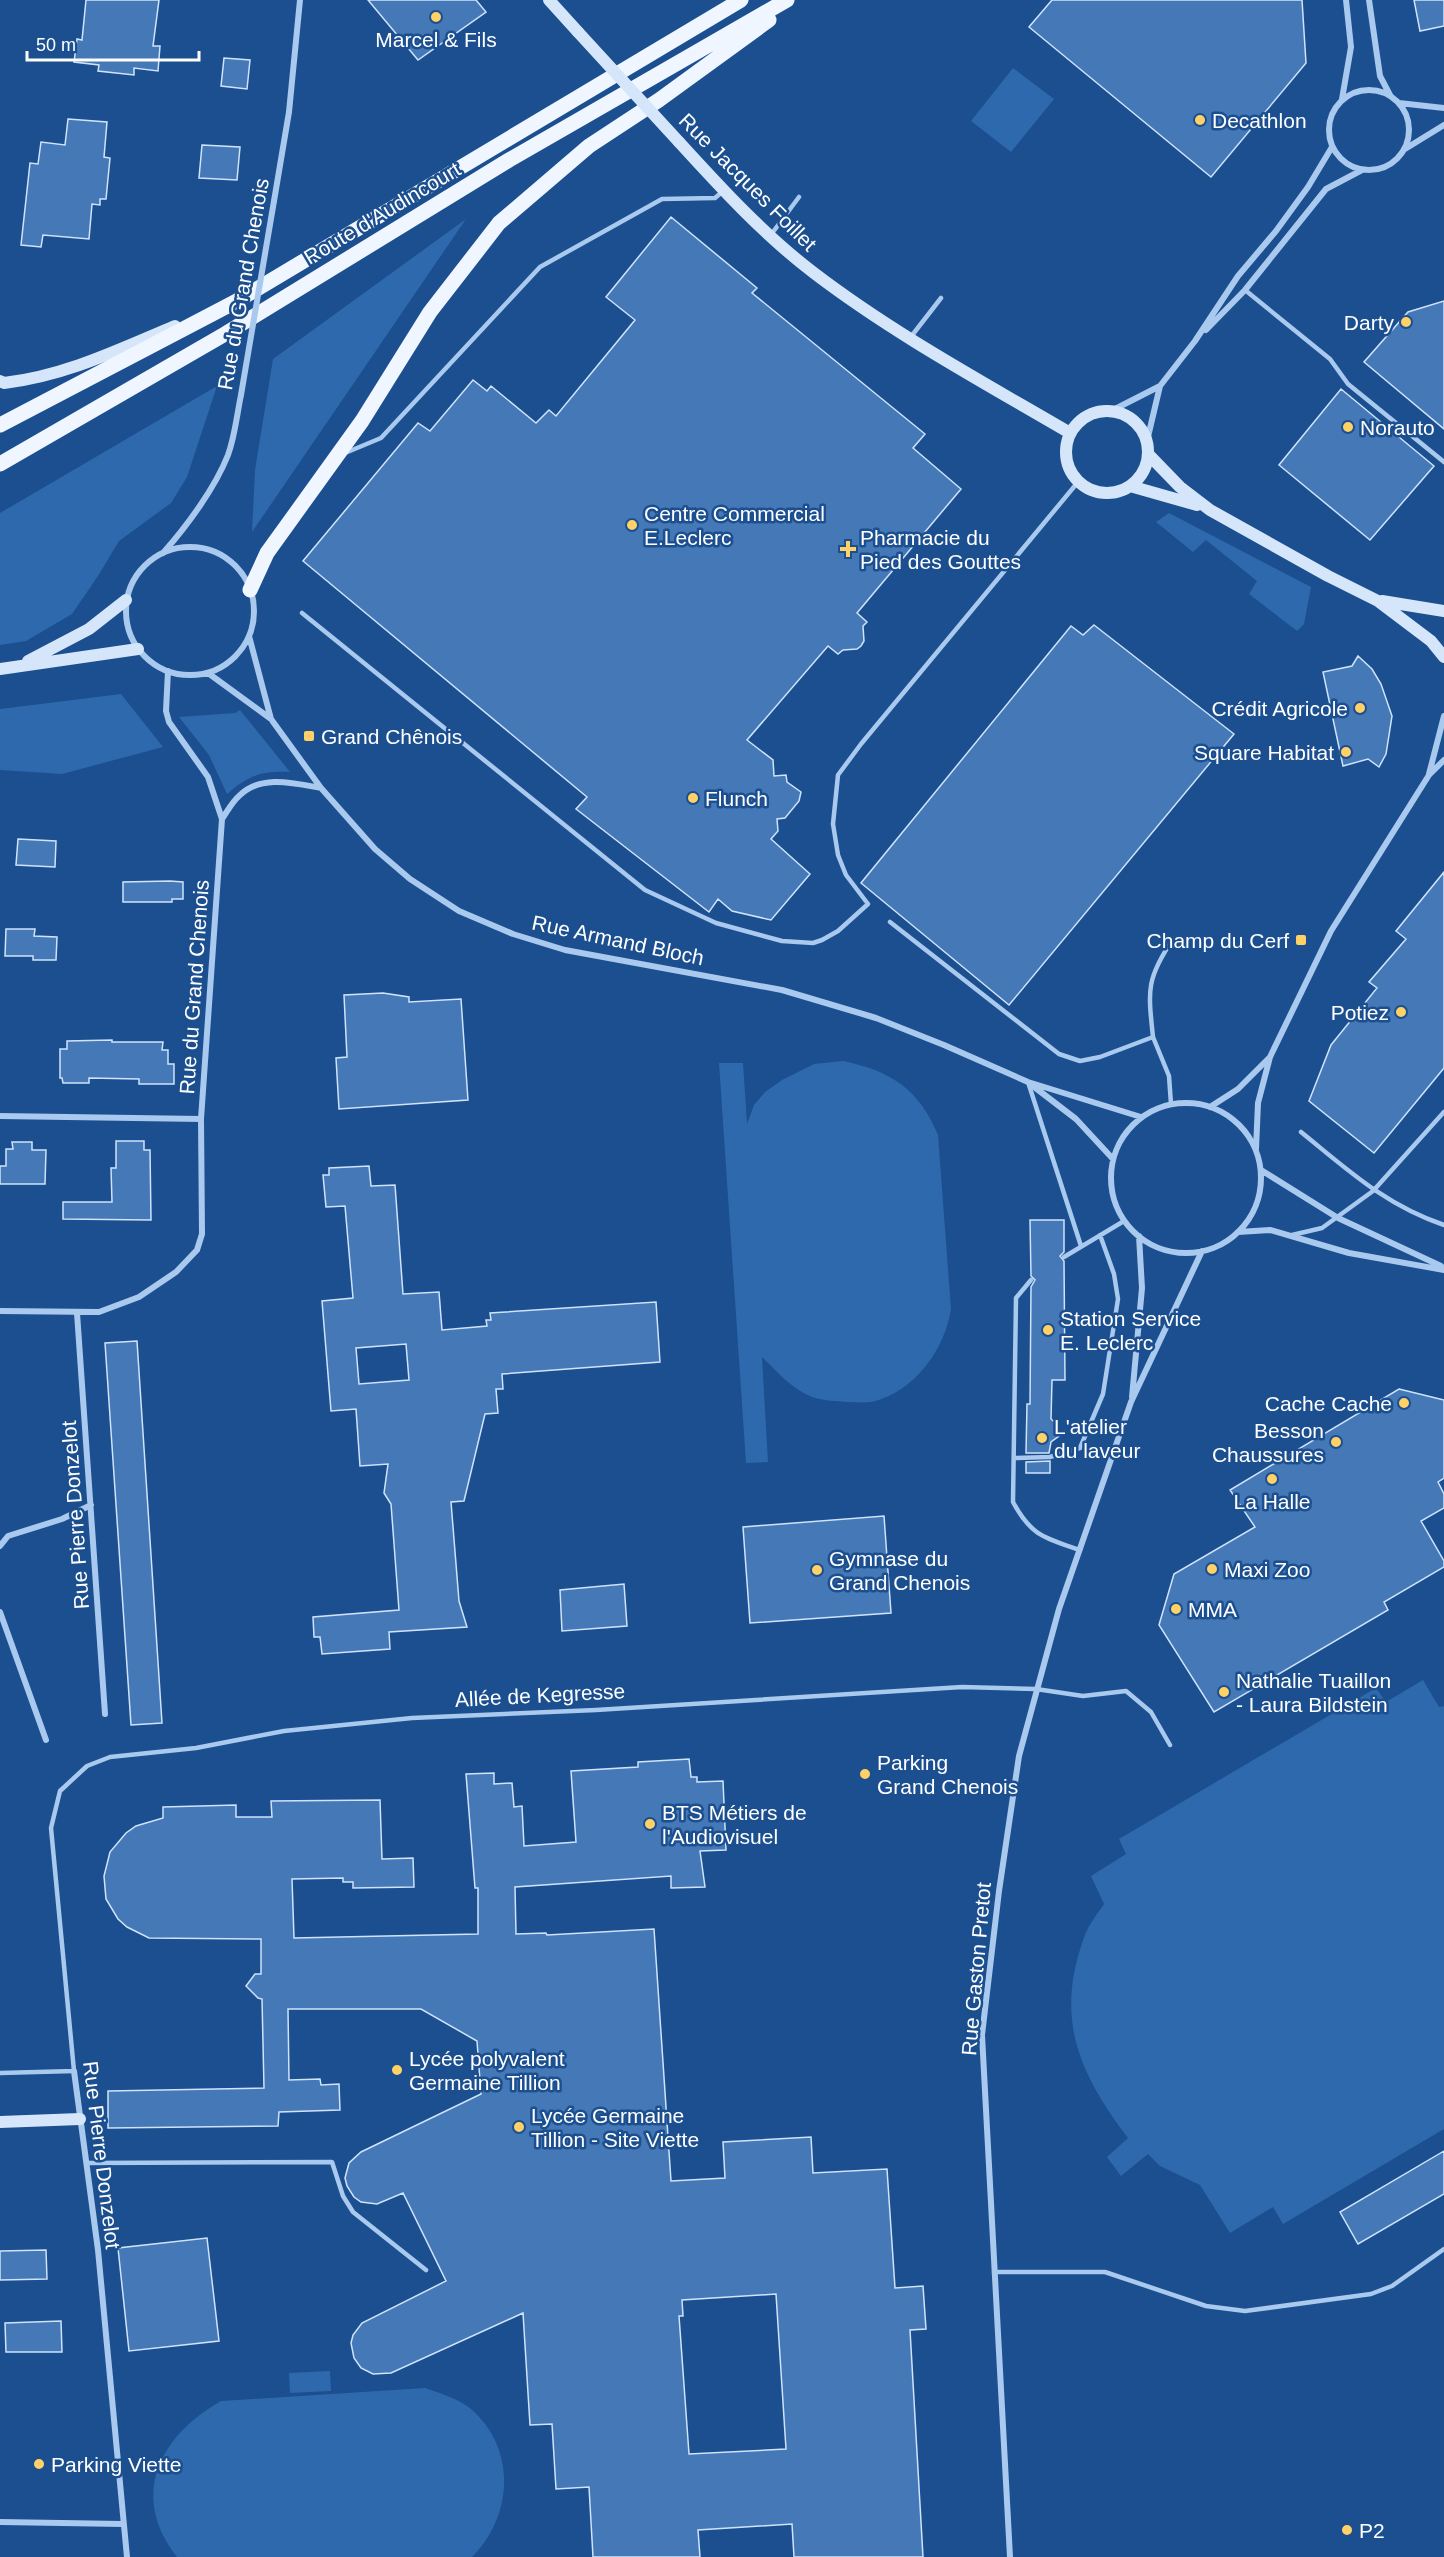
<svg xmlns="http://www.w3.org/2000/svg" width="1444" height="2557" font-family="Helvetica,sans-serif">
<rect width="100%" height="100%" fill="#1b4f8f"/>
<path fill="#2e69ad" d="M1013,68L1054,99L1011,152L971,121Z
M466,219L252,532L255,470L273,359Z
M217,386L187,477L171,503L119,541L98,576L72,614L26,641L0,645V513Z
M1169,513L1311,587L1304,624L1297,631L1249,594L1257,581L1206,540L1193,552L1156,522Z
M121,694L163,747L62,774L0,770V709Z
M240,710L290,772C261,771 249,775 227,794L209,755L179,717L235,713Z
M843,1061C891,1071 919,1089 938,1135L951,1309C945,1349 914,1393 871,1402C864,1403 856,1402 848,1402C837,1401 823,1401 812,1397C790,1388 778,1372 762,1357L768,1462L746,1463L719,1063H743L747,1124L754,1105L765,1092L782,1080L814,1064Z
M1423,1680L1439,1707L1444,1706V2129L1283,2224L1273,2207L1230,2233L1200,2185L1160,2166L1148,2154L1121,2176L1107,2157L1128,2138C1078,2072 1054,2017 1085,1935C1089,1924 1098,1913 1104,1904L1091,1876L1126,1854L1119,1839L1376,1688L1386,1702Z
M330,2371L331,2391L290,2393L289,2373Z
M425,2388C440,2393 459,2399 471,2409C517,2449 513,2516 472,2557H177C129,2496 159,2436 221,2401Z"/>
<path fill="#4478b7" stroke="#cfe3fa" stroke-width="1.5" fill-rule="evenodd" d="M86,0H159L153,46H160L158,71L134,68V75L98,71L99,65L74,62L77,39L82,40Z
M368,0H476L486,12L418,60Z
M1052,0H1302L1306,63L1211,177L1029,27Z
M1414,0H1444V26L1420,31Z
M224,58L250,60L247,89L221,86Z
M68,119L107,122L104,157L110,158L106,199H100V205L92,204L89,239L43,235L41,247L21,245L30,163L38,164L41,142L65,145Z
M202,145L240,147L237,180L199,178Z
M671,217L757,288L752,293L925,434L913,448L961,489L857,613L867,622L863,626L864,641L861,646L857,649L843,650L838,654L828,646L747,740L773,760L774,776L786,775L787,782L801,792L799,801L785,818L777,819L778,831L771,839L810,874L771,920L732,911L718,899L709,912L576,809L587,797L303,561L418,423L430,431L473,380L487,391L491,386L536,423L549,410L556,416L635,320L606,297Z
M1444,301V429L1364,362L1408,312Z
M1341,389L1434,466L1370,540L1279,465Z
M1094,625L1234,734L1009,1005L861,883L1071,626L1083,635Z
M1358,656L1372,669L1381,684L1392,716L1386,754L1379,767L1368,759L1343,766L1323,672L1352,666Z
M18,839L56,841L55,867L16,865Z
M1444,872V1068L1374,1153L1309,1101L1331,1045L1377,988L1369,982L1406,939L1396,931Z
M170,881L183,882V899H172V902H123V882Z
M6,929H35L34,936L57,937L56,960H33V956H5Z
M383,993L409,997V1002L461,999L468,1100L339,1109L336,1058L347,1057L344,995Z
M112,1040V1042H163L162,1050H168V1064H174V1084H139V1079L89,1078V1083H63L62,1078H60V1049H67V1041Z
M116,1141H144V1150H150L151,1220L63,1219V1202H112L111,1168H116Z
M12,1142H32V1150H46L45,1184H0V1166H6V1149H13Z
M369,1166L371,1186L395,1185L403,1294L439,1292L442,1330L487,1326L486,1320H491L490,1313L656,1302L660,1362L502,1374L503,1389H496L498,1413L485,1414L464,1501L451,1502L459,1601L467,1627L389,1632L390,1649L322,1654L320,1637H314L313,1617L399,1610L391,1504L384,1493L388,1464L360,1466L356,1409L331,1411L322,1301L353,1298L345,1206L326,1207L323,1175H329V1168ZM406,1344L409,1380L359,1384L356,1348Z
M1030,1220H1064V1252L1060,1256L1064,1261L1065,1380H1052L1051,1419L1059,1426V1436L1051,1442L1049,1453H1026L1027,1404H1030L1031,1287L1035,1280L1031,1276Z
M137,1341L162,1723L131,1725L105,1343Z
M1399,1389L1444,1400V1478L1438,1482L1444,1494V1508L1421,1521L1444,1561V1567L1384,1602L1388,1610L1214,1712L1159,1625L1174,1574L1255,1527L1230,1490Z
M1050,1461V1473H1026V1462Z
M884,1516L891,1613L750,1623L743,1527Z
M624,1584L627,1626L562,1631L560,1590Z
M689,1759L691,1777H697V1782L723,1781L726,1850L700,1851L705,1887L671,1888V1876L515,1887L516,1934L546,1933L547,1935L654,1929L671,2181L725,2178L723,2142L811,2137L813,2173L887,2169L895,2288L923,2286L926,2329L910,2330L923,2557H794L792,2524L698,2530L700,2557H593L589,2487L556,2489L552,2424L530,2425L523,2313L391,2373L373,2374L361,2368L354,2358L351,2343L353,2335L362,2323L446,2281L403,2193L377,2204L361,2202L354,2197L347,2186L345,2178L349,2163L361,2152L481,2094L477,2041L421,2009H288L289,2080L320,2079L321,2085L339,2084L340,2110L279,2112L278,2126L108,2128V2091L264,2088L262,1999L258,1998L246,1986L255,1974H261V1939L149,1938L127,1927L118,1919L106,1899L104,1876L110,1852L126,1833L136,1826L163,1818V1807L236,1805V1817H272L271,1801L380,1800L382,1859L413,1858L414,1887L353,1888V1882H343V1878L292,1879L294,1938L478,1934V1888H475L466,1774L494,1773V1784L512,1783L514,1807L522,1806L524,1846L576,1842L571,1771L638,1767V1762ZM776,2294L786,2449L689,2454L679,2316H683L682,2300Z
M1444,2151V2194L1358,2244L1340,2212Z
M207,2238L219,2341L129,2351L118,2248Z
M46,2250L47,2279L0,2280V2251Z
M61,2321L62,2352H6L5,2323Z"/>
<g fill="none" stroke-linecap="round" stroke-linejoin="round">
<path stroke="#a9c9ee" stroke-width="4.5" d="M770,236L799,197
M1245,290L1330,359L1348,384L1444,462
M910,338L941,298
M345,453L381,438L540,267L662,199L715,198L722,192
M302,613L645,890L716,923L782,941L813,943L822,940L838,931L868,904L846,875L838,855L833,824L838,775L861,744L1078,482
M890,922L1059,1054L1080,1061L1100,1057L1153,1037C1148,990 1146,979 1173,939
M1153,1037L1169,1076L1171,1104
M1028,1082L1081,1246
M1301,1132C1348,1170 1385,1205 1444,1225
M1292,1235L1322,1228L1373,1191L1444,1112
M1064,1257L1124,1221
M1031,1280L1016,1298L1013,1502C1031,1536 1045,1538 1080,1550
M1014,1458L1050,1457L1080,1448L1103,1394L1118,1299L1114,1274L1100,1235
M0,2073L74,2071L51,1828L60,1791L87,1766L110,1757L196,1748L284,1731L412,1718L596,1710L962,1687L1036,1689L1083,1696L1126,1691L1151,1712L1170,1745
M86,2163L332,2162L343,2196L353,2212L426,2270
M994,2272H1105L1206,2306L1245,2311L1371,2294L1392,2286L1444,2249"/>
<path stroke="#a9c9ee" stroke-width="6" d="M1369,0L1380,76L1390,95
M1329 130a40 40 0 1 1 80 0a40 40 0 1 1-80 0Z
M1342,99L1351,47L1346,0
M1399,103L1444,108
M1405,149L1444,125
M274,201L289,112L300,0
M1206,330L1245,290L1326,189L1362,170
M1111,411L1160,386
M1147,441L1160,386L1195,341L1238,276L1276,231L1308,187L1332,147
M126 611a64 64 0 1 1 128 0a64 64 0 1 1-128 0Z
M163,553C187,526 215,488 228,455C235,436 237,414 241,395
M249,636L271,719
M208,673L271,719L321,788L375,849L410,879L459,911L513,934L565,950L782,990L876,1018L944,1045L1028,1082L1141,1117
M1429,774L1444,716
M222,819C227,812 232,802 239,796C261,774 294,783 321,788
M1033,1086L1076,1119L1113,1159
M1111 1178a75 75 0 1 1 150 0a75 75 0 1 1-150 0Z
M1210,1107L1238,1089L1269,1058
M0,1116L201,1119
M1256,1149L1258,1103L1270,1057L1331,931L1429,775L1444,760
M1261,1170L1338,1218L1441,1266
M1238,1232L1270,1230L1349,1253L1444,1270
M0,1311L99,1312L139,1297L176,1272L197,1250L202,1234L201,1119L222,819L208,777L169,722L166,711L168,671
M77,1313L105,1714
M1132,1397L1142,1288L1139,1236
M0,1546L8,1536L62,1519L91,1505
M0,1612L46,1740
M74,2071L98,2250L127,2557
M0,2522L123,2524
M1010,2557L982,2035L999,1891L1019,1756L1059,1609L1131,1402L1202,1251"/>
<path stroke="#d6e6fa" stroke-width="12" d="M549,0L578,32
M679,142C721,188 764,235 814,273C894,334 983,382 1070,433
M0,381L4,383C65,376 118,350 175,326
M1066 452a41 41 0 1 1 82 0a41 41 0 1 1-82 0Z
M1148,454L1180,487L1210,510L1328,576L1378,601L1431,641L1444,657
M1130,486L1197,505
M1382,601L1444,611
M28,661L89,629L126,600
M0,669L138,649
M0,2122L80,2119"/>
<path stroke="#f0f6ff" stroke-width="15" d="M0,425L235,302L741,0
M0,464L225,334L509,160L787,0
M250,590L267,553L362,421L430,312L499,223L589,146L659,100L769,20"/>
<path stroke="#a9c9ee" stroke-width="6" d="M241,395L274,201"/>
<path stroke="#d6e6fa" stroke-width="12" d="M578,32L679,142"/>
</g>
<g fill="#ffd166" stroke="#1b4f8f" stroke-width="2">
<circle cx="436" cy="17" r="6"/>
<circle cx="1200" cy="120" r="6"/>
<circle cx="1406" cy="322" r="6"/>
<circle cx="1348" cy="427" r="6"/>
<circle cx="632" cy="525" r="6"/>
<path d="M845 540h6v6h6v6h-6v6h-6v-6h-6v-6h6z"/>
<circle cx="1360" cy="708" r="6"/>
<rect x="303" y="730" width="12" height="12" rx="3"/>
<circle cx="1346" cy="752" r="6"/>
<circle cx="693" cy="798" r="6"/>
<rect x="1295" y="934" width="12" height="12" rx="3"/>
<circle cx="1401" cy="1012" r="6"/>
<circle cx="1048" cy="1330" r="6"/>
<circle cx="1404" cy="1403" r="6"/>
<circle cx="1042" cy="1438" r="6"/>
<circle cx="1336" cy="1442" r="6"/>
<circle cx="1272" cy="1479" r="6"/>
<circle cx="1212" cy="1569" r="6"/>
<circle cx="817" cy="1570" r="6"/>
<circle cx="1176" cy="1609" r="6"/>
<circle cx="1224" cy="1692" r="6"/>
<circle cx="865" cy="1774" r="6"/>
<circle cx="650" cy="1824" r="6"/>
<circle cx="397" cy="2070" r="6"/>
<circle cx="519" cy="2127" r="6"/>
<circle cx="39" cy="2464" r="6"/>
<circle cx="1347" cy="2530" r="6"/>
</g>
<g text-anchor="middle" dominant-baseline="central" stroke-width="5" stroke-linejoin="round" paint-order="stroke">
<g font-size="21" fill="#fff" stroke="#1b4f8f" text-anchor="start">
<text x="436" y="39" text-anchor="middle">Marcel &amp; Fils</text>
<text x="1212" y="120">Decathlon</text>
<text x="1394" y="322" text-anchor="end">Darty</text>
<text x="1360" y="427">Norauto</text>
<text x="644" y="513">Centre Commercial<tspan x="644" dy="24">E.Leclerc</tspan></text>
<text x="860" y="537">Pharmacie du<tspan x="860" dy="24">Pied des Gouttes</tspan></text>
<text x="1348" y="708" text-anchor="end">Crédit Agricole</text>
<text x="321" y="736">Grand Chênois</text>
<text x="1334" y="752" text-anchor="end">Square Habitat</text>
<text x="705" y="798">Flunch</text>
<text x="1289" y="940" text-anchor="end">Champ du Cerf</text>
<text x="1389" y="1012" text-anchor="end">Potiez</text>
<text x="1060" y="1318">Station Service<tspan x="1060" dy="24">E. Leclerc</tspan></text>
<text x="1392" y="1403" text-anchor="end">Cache Cache</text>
<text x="1054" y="1426">L'atelier<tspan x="1054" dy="24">du laveur</tspan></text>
<text x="1324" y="1430" text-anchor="end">Besson<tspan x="1324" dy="24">Chaussures</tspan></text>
<text x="1272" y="1501" text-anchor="middle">La Halle</text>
<text x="829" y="1558">Gymnase du<tspan x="829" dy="24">Grand Chenois</tspan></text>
<text x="1224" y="1569">Maxi Zoo</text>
<text x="1188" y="1609">MMA</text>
<text x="1236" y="1680">Nathalie Tuaillon<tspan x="1236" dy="24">- Laura Bildstein</tspan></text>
<text x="877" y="1762">Parking<tspan x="877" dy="24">Grand Chenois</tspan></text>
<text x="662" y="1812">BTS Métiers de<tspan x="662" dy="24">l'Audiovisuel</tspan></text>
<text x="409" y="2058">Lycée polyvalent<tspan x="409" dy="24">Germaine Tillion</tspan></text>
<text x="531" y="2115">Lycée Germaine<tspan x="531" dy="24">Tillion - Site Viette</tspan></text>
<text x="51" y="2464">Parking Viette</text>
<text x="1359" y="2530">P2</text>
</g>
<g font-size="21" fill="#fff" stroke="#1b4f8f">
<text transform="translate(748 182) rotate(45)">Rue Jacques Foillet</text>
<text transform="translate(382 213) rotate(-31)">Route d'Audincourt</text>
<text transform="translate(243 284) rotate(-80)">Rue du Grand Chenois</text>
<text transform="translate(618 940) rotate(12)">Rue Armand Bloch</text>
<text transform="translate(194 987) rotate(-86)">Rue du Grand Chenois</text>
<text transform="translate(75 1515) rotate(-94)">Rue Pierre Donzelot</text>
<text transform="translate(540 1695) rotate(-3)">Allée de Kegresse</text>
<text transform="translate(976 1969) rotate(-85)">Rue Gaston Pretot</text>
<text transform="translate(102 2155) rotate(83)">Rue Pierre Donzelot</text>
</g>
</g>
<path d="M27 51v9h172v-9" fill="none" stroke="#ffffff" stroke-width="3"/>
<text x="36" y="51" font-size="18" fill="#ffffff" stroke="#1b4f8f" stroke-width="4.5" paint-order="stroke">50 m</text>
</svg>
